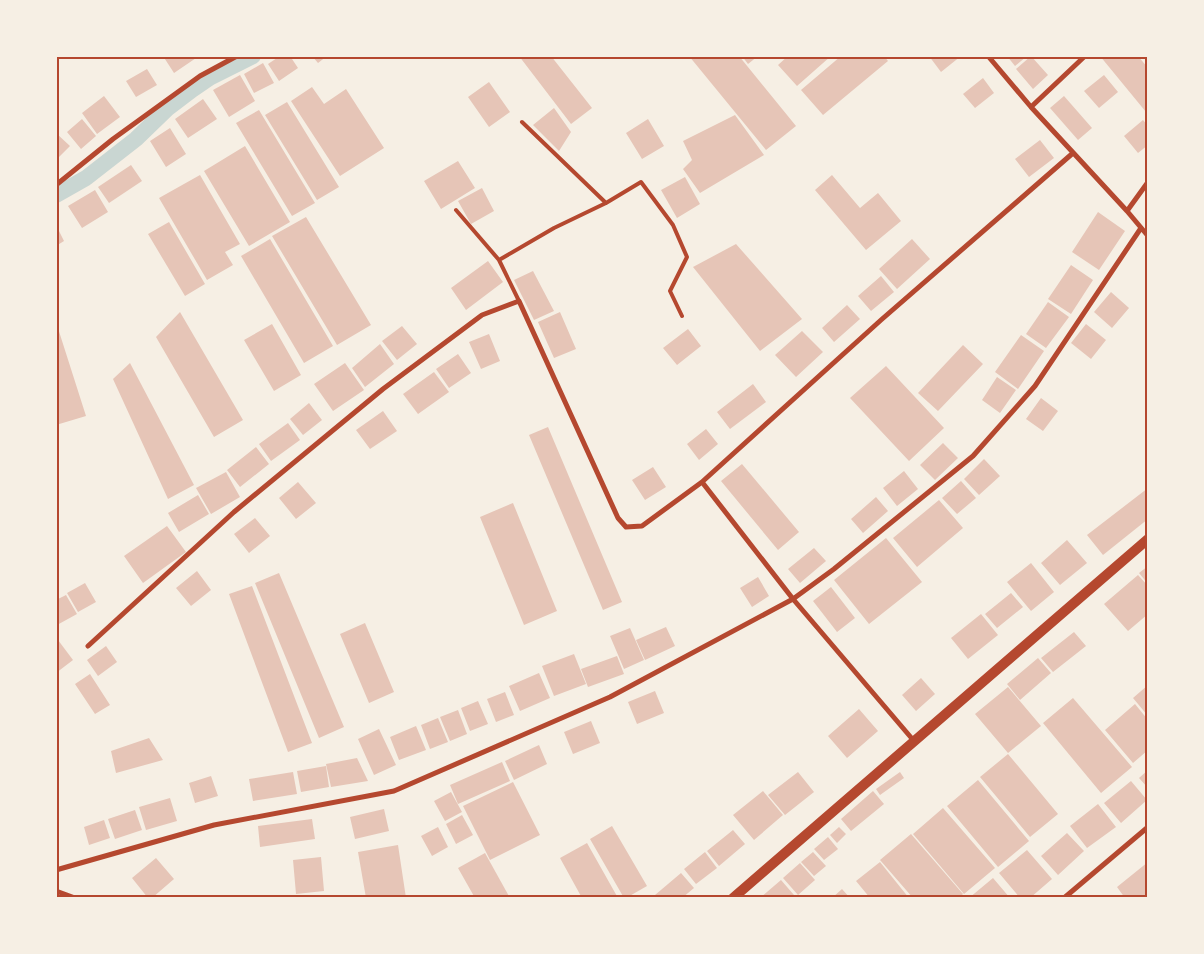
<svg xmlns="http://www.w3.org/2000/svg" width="1204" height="954" font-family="'PT Sans',sans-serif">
<rect width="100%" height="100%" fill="#f6efe4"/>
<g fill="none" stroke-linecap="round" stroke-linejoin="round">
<path stroke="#c9d6d2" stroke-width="16" d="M56,195L86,178L136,139L167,109L192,90L211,77L253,56"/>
</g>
<path fill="#e6c5b7" d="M163,56H199L174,73Z
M280,56H290L298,68L279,81L268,64Z
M312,56H327L318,63Z
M519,56H551L592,108L571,124Z
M689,56H739L796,126L766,150Z
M742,56H758L748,64Z
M788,56H831L797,86L778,65Z
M841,56H884L888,61L823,115L801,90Z
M929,56H961L941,72Z
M1007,56H1027L1015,66Z
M1031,56L1048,75L1033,89L1016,69Z
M1100,56H1138L1148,68V111L1146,112Z
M263,63L274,83L254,93L244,74Z
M147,69L157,85L136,97L126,81Z
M240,75L255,101L229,117L213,90Z
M1104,75L1118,92L1099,108L1084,91Z
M983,78L994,93L975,108L963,94Z
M489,82L510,112L489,127L468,97Z
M312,87L324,104L346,89L384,148L340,176L291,101Z
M104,96L120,117L97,134L82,113Z
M1064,96L1092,128L1078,140L1050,108Z
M203,99L217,119L188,138L175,119Z
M287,102L339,187L317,200L265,115Z
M554,108L571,132L559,151L533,125Z
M259,110L315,203L292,216L236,123Z
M735,115L764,155L700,193L683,169L692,160L683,141Z
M82,119L96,136L81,149L67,132Z
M648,119L664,146L642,159L626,133Z
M1143,120L1148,126V145L1138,153L1124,136Z
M170,128L186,154L166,167L150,141Z
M56,133L70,146L56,160Z
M1040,140L1054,158L1029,177L1015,159Z
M245,146L290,222L249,246L204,171Z
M458,161L475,188L441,209L424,181Z
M131,165L142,181L109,203L98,187Z
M200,175L240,244L225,252L233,265L207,280L159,198Z
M832,175L860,208L878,193L901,221L866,250L815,190Z
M685,177L700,204L677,218L661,190Z
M482,188L494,211L471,224L458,201Z
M95,190L108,212L82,228L68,206Z
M1098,212L1125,231L1099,270L1072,252Z
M306,217L371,325L337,345L272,236Z
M169,222L205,284L185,296L148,234Z
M56,225L64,241L56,246Z
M270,239L333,346L304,363L241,256Z
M912,239L930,259L897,289L879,269Z
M736,244L802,319L760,351L693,267Z
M488,261L503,282L466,310L451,288Z
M1071,265L1093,280L1071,314L1048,299Z
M533,271L554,311L534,320L514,280Z
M881,276L894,292L871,311L858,296Z
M1111,292L1129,308L1112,328L1094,312Z
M1048,302L1069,317L1046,348L1026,334Z
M847,305L860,319L834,342L822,328Z
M180,312L243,420L214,437L156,337Z
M560,312L576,349L554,358L538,322Z
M56,322L86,416L56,425Z
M272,324L301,375L274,391L244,340Z
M1086,324L1106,340L1091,359L1071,343Z
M402,326L417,344L397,360L382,341Z
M688,329L701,346L677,365L663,348Z
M802,331L823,352L796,377L775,355Z
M489,334L500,361L481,369L469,342Z
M1021,335L1044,351L1018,389L995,372Z
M380,344L394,364L365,387L352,368Z
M963,345L983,364L938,411L918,393Z
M458,354L471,373L449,388L436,369Z
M130,363L194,485L168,499L113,379Z
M345,363L364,390L333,411L314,384Z
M886,366L944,428L909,461L850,398Z
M434,372L449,392L418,414L403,394Z
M997,377L1016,390L1000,413L982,400Z
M753,384L766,402L730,429L717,412Z
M1041,398L1058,411L1043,431L1026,419Z
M309,403L322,420L303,435L290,419Z
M383,411L397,431L370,449L356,430Z
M288,423L300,440L271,461L259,444Z
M548,427L622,602L603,610L529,435Z
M706,429L718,444L699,460L687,444Z
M943,443L958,458L935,480L920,465Z
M256,447L269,464L240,487L227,470Z
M984,459L1000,476L979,495L964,479Z
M742,464L799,532L778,550L721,481Z
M653,467L666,487L645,500L632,480Z
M904,471L918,489L897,506L883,488Z
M226,472L240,497L211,514L196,488Z
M961,481L976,498L957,514L942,498Z
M298,482L316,503L296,519L279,498Z
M1148,488V519L1103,555L1087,535Z
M198,495L209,514L179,532L168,513Z
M876,497L888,511L863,533L851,519Z
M939,500L963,528L917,567L893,538Z
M513,503L557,611L524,625L480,517Z
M255,518L270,536L249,553L234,534Z
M167,526L186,552L143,583L124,556Z
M886,538L922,582L869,624L834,580Z
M1067,540L1087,563L1060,585L1041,563Z
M814,548L826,561L800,583L788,569Z
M1031,563L1054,592L1031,611L1007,582Z
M1148,566V584L1139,573Z
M197,571L211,590L191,606L176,588Z
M279,573L344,727L319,738L255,583Z
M1138,575L1148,586V614L1128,631L1104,604Z
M758,577L769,596L752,607L740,588Z
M85,583L96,602L78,612L67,593Z
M252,586L312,743L288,752L229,594Z
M831,587L855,618L837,632L813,601Z
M1011,593L1023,607L997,628L985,614Z
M66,595L77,614L57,625L56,600Z
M981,614L998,635L968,659L951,638Z
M365,623L394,692L369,703L340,634Z
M666,627L675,646L645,660L636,640Z
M630,628L644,660L624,669L610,636Z
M1074,632L1086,646L1053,672L1041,658Z
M58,640L73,660L56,673V641Z
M106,646L117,662L98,676L87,660Z
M574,654L586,684L554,696L542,666Z
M617,656L624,674L588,687L581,669Z
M1038,658L1051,673L1020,700L1007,684Z
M539,673L550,698L520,711L509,686Z
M90,674L110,705L95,714L75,684Z
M921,678L935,694L916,711L902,695Z
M1148,685V716L1133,698Z
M1008,687L1041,726L1008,753L975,714Z
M655,691L664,713L637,724L628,702Z
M505,692L514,715L496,722L487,699Z
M1073,698L1132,767L1101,793L1043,723Z
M478,701L488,724L470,731L461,708Z
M1135,704L1148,720V750L1133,763L1105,730Z
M859,709L878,731L847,758L828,736Z
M458,710L467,734L450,741L440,717Z
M438,718L448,742L430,749L421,725Z
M591,721L600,743L573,754L564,732Z
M416,726L426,750L399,760L390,737Z
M379,729L396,765L374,775L358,739Z
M149,738L163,760L116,773L111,751Z
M539,745L547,764L514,780L505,761Z
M1008,754L1058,814L1030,837L980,777Z
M357,758L368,781L331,787L326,764Z
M502,762L510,781L458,804L450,785Z
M326,766L329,787L301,792L297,771Z
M1148,770V788L1139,778Z
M293,772L297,794L253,801L249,779Z
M798,772L814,792L785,815L768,795Z
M900,772L904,778L880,795L876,789Z
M211,776L218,796L195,803L189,783Z
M978,780L1029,841L998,867L947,806Z
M1131,781L1147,800L1121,823L1104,803Z
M513,782L540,835L490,860L463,806Z
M763,791L783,815L754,840L733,815Z
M873,791L884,804L851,831L841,819Z
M451,792L462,812L445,821L434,801Z
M170,798L177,821L146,830L139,807Z
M1098,804L1116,827L1087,848L1070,826Z
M943,808L995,868L964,894L913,834Z
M384,809L389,831L355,839L350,817Z
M135,810L142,830L115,839L108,819Z
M462,815L473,835L456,844L446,824Z
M312,819L315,839L260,847L258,826Z
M104,820L110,838L89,845L84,827Z
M612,826L647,886L626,898H624L590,839Z
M438,827L448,847L432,856L421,836Z
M839,827L846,834L837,843L830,835Z
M733,830L745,844L719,866L707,851Z
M1067,833L1084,851L1058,875L1041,856Z
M911,834L963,894L959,898H913L880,860Z
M828,837L838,849L824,860L814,849Z
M587,843L618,898H582L560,858Z
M398,845L406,898H366L358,852Z
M1027,850L1052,879L1030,898H1020L999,873Z
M705,852L717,868L696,884L684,869Z
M813,852L826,866L814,876L801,862Z
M485,853L510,898H475L458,868Z
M321,857L324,891L296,894L293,860Z
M156,858L174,879L152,898H148L132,878Z
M880,862L909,898H870L856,881Z
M1148,862V898H1125L1117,887Z
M800,863L815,880L798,895L783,878Z
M681,873L694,888L682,898H658L655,895Z
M993,878L1010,898H969Z
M781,880L794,895L790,898H760Z
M842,889L850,898H832Z"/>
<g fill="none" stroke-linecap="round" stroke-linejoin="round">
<path stroke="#b5482f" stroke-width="4" d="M522,122L606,203
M456,210L499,260L519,301
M499,260L554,228L606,203L641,182L673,225L687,257L670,291L682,316"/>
<path stroke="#b5482f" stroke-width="5" d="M988,56L1031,107L1127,211L1148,236
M1031,107L1085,56
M56,185L113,139L200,76L237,56
M1127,211L1148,182
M702,482L793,599L914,741
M88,646L234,512L383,389L482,315L519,301L618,518L626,527L642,526L702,482L881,320L1073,153
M56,870L214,825L394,791L610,697L793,599L834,569L973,456L1035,386L1141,228
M56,891L75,898
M1064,898L1148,827"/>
<path stroke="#b5482f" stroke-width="10" d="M733,898L1148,539"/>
</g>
<rect width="1204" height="954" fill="none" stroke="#f6efe4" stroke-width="115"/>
<rect x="58" y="58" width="1088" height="838" fill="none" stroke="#b5482f" stroke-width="2"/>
</svg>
